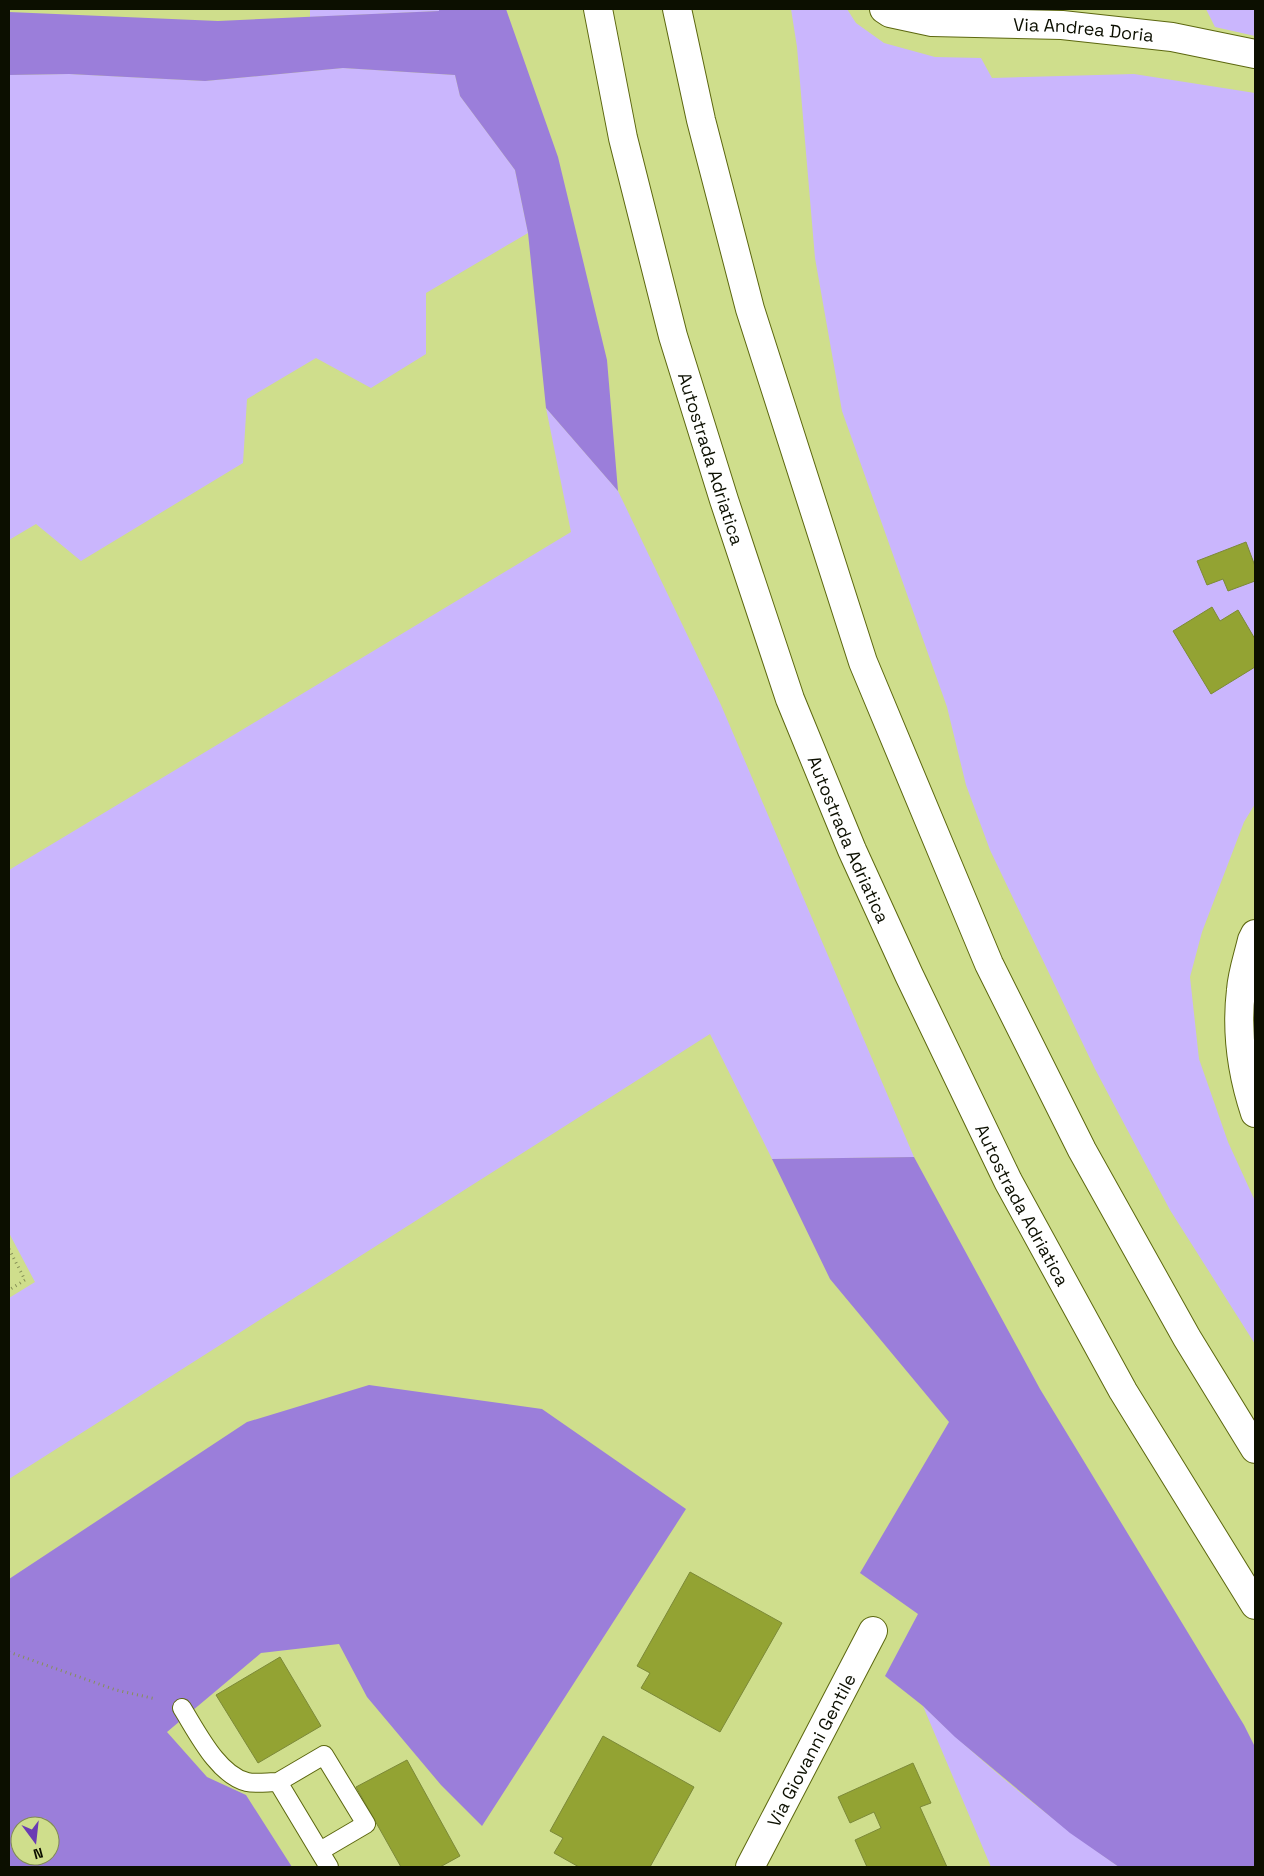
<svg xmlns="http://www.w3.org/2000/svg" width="1264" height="1876" font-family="'Space Grotesk',sans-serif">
<rect width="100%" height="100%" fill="#cfde8c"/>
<path fill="#cab6fd" d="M310,9H439L440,11L310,17Z
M791,9H847L856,23L884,43L935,57L981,58L992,78L1134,74L1255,93V566L1246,543L1198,561L1207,585L1223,579L1228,591L1255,581V639L1237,610L1220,621L1212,607L1173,631L1211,694L1255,667V804L1244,822L1202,932L1190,977L1199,1059L1228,1142L1255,1201V1344L1170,1210L1095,1069L990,850L966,785L947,707L842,411L815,258L797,47Z
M1206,9H1255V36L1215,27Z
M343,68L455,75L460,96L515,170L528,233L426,293V354L371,388L316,358L247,399L243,463L81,561L36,524L9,540V75L69,74L205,81Z
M546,408L618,491L721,705L914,1157L772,1159L710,1034L9,1479V1298L35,1282L9,1233V870L571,532Z
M923,1706C984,1765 1050,1819 1119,1867H991Z"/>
<path fill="#9b7eda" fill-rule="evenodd" d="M439,9H506L558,157L607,360L618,491L546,408L528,233L515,170L460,96L455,75L343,68L205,81L69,74L9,75V12L218,21L439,11Z
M914,1157L1040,1389L1244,1725L1255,1747V1867H1119L1070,1833L955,1737L923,1706L885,1676L918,1614L860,1573L949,1422L830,1279L772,1159Z
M369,1385L542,1409L686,1509L482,1826L441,1785L367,1697L339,1644L261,1653L167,1732L207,1777L246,1795L292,1867H9V1579L247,1422ZM20,1826H50V1856H20Z"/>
<path fill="#93a333" stroke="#7c8938" d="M1246,542L1255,566V581L1228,591L1223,579L1207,585L1197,561Z
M1212,607L1220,621L1238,610L1255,639V667L1211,694L1173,631Z
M690,1572L782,1623L720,1732L641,1688L650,1673L637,1666Z
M280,1657L321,1726L258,1763L216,1695Z
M603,1736L694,1787L650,1867H579L554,1853L563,1838L550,1831Z
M407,1760L460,1856L440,1867H401L356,1787Z
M913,1763L931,1803L920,1807L947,1867H867L855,1840L881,1828L874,1812L850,1823L838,1797Z"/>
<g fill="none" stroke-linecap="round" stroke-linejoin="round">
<g stroke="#5c670f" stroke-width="20">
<path id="lane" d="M182,1708C197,1732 218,1775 247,1782C256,1784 268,1782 278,1782
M320,1851L366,1824L324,1755L278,1782L329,1867"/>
</g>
<g stroke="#5c670f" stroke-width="30">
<g id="street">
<path id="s1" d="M884,9L890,13L932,22L1062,25L1172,37L1255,54"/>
<path id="s2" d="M750,1867L873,1631"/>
</g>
</g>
<g stroke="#5c670f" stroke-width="30">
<path id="secondary" d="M1255,934L1252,940C1248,957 1242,974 1241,990C1236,1032 1242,1074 1255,1113"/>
</g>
<g stroke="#5c670f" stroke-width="30">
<g id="highway">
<path id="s3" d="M598,9L623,138L673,336L724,500L790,699L852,850L909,975L1008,1181L1123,1391L1255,1605"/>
<path d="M677,9L701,120L750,309L863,662L989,964L1082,1150L1187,1338L1255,1449"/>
</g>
</g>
<path stroke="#869057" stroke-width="3" stroke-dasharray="1 4" stroke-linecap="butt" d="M9,1249L25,1280L9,1290
M9,1652L116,1690L156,1699"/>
<use href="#lane" stroke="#fff" stroke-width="18"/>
<use href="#street" stroke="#fff" stroke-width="28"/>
<use href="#secondary" stroke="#fff" stroke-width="28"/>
<use href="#highway" stroke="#fff" stroke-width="28"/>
</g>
<g text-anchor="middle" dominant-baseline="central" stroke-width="4" stroke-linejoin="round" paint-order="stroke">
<g font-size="18" fill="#0c0f00" stroke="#cfde8c">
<text stroke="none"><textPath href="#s1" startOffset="202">Via Andrea Doria</textPath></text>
<text stroke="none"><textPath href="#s3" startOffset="464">Autostrada Adriatica</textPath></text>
<text stroke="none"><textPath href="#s3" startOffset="869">Autostrada Adriatica</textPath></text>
<text stroke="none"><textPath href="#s3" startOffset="1274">Autostrada Adriatica</textPath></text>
<text stroke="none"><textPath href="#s2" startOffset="132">Via Giovanni Gentile</textPath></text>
</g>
</g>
<rect width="1264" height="1876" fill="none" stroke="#0c0f00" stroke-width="20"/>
<g transform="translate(35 1841) rotate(165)"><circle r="24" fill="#cfde8c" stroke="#818b54"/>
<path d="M0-4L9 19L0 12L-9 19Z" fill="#6a3bb3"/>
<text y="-8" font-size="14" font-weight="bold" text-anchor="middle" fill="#0c0f00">N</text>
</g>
</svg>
